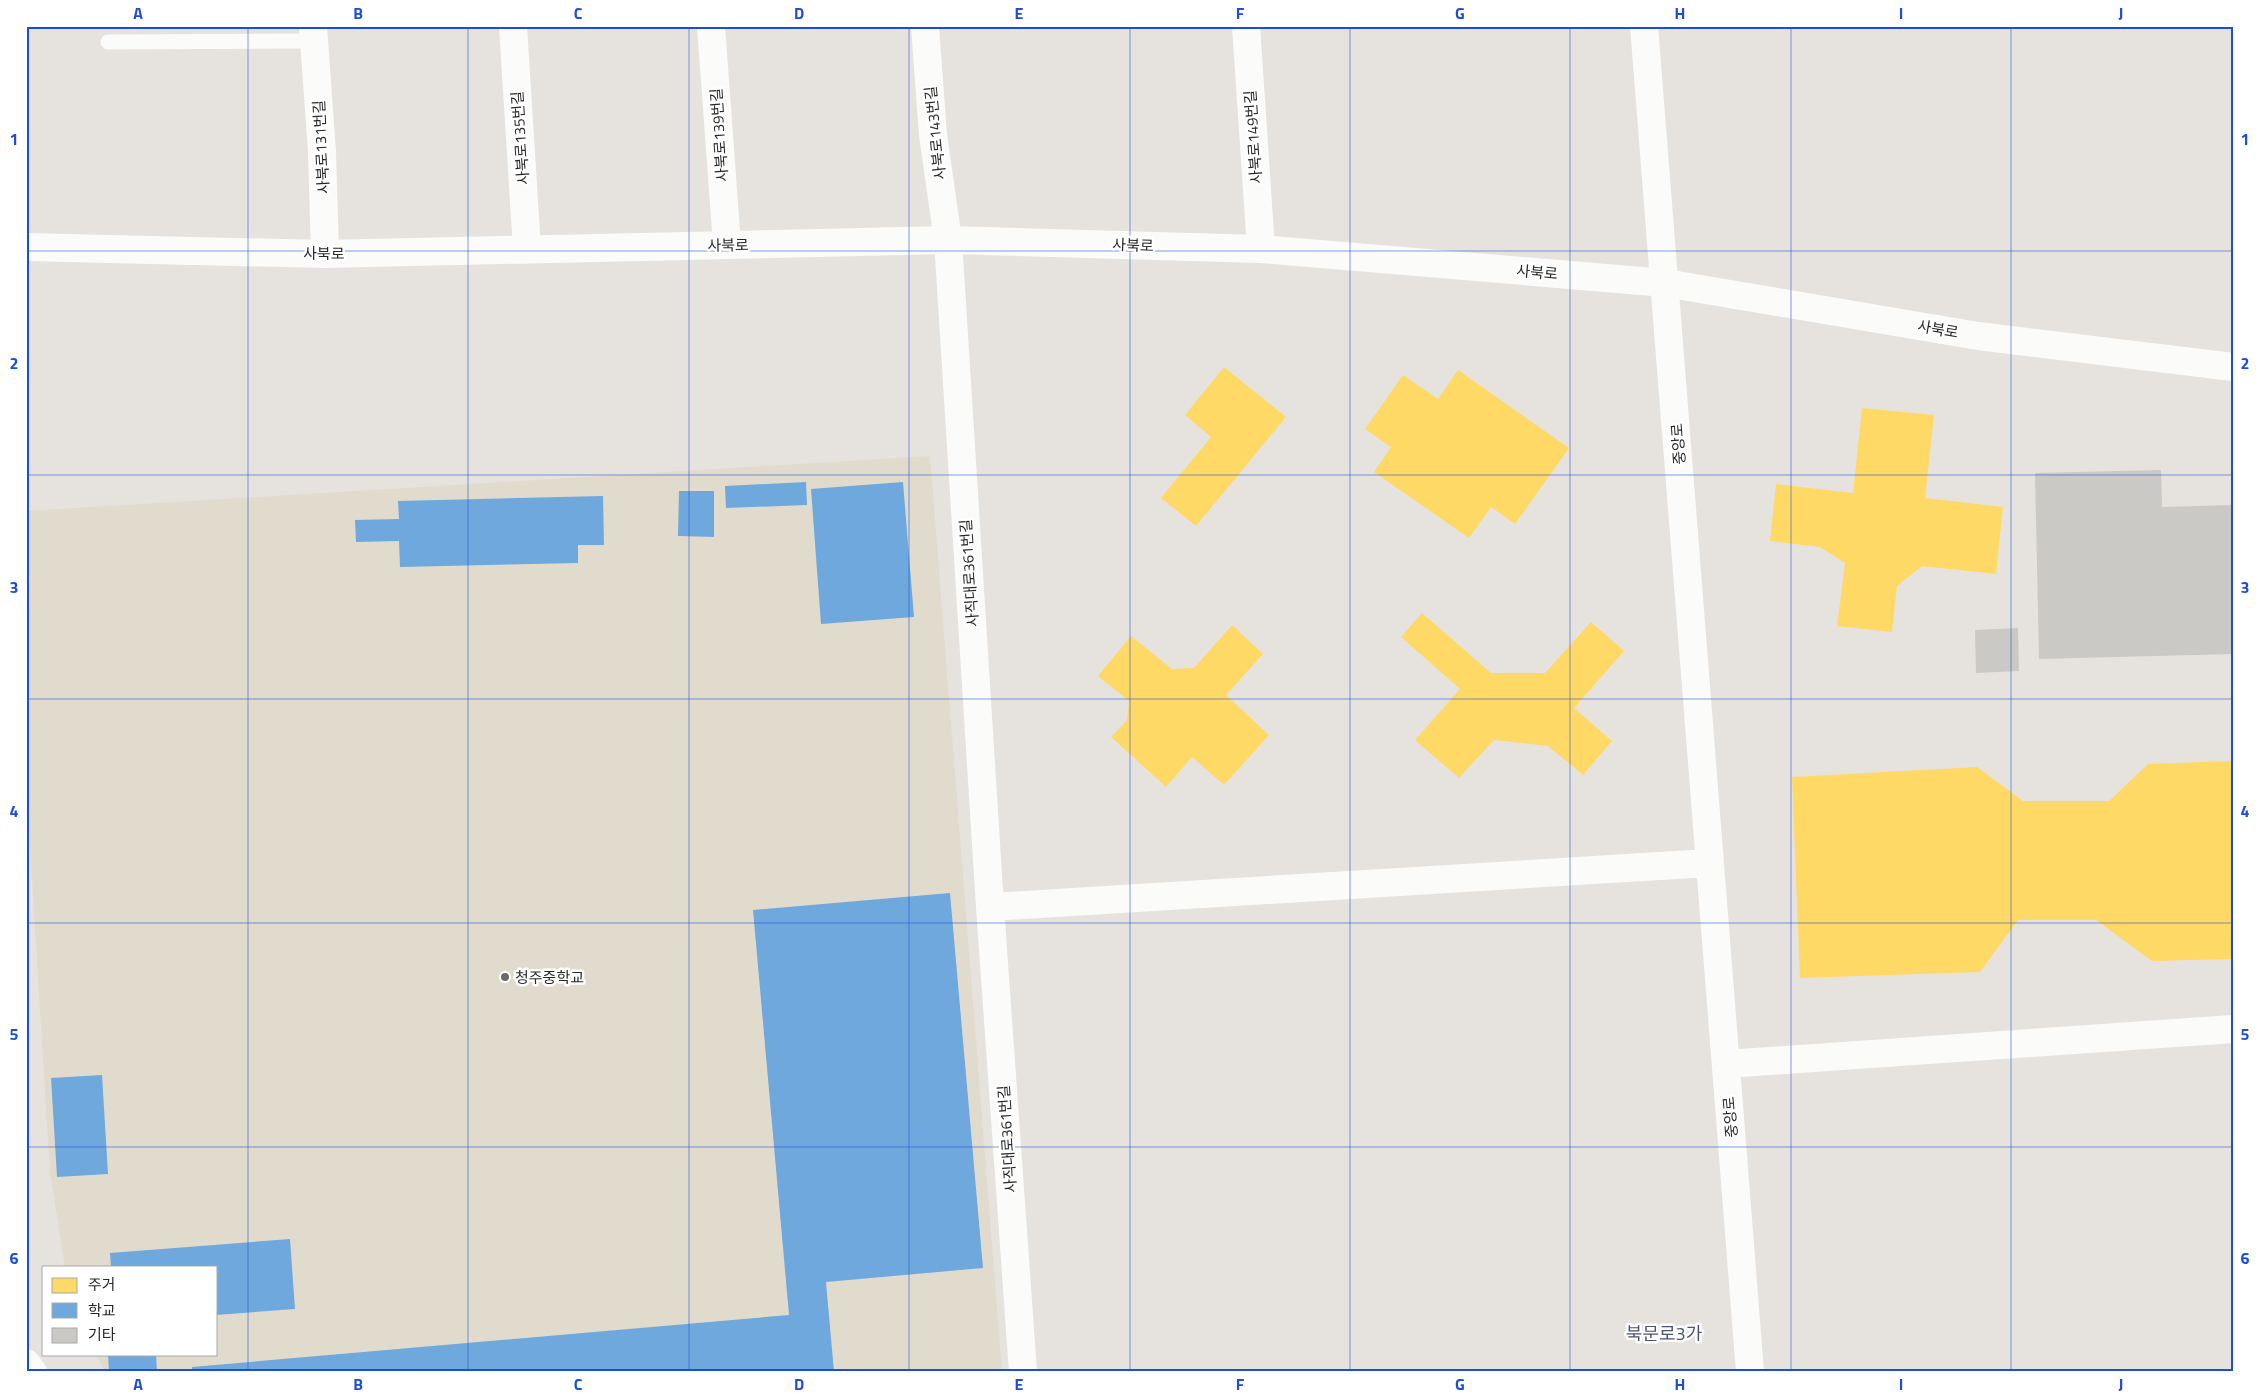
<svg xmlns="http://www.w3.org/2000/svg" width="2259" height="1398" font-family="'Titillium Web','Noto Sans KR',sans-serif">
<rect width="100%" height="100%" fill="#e6e3de"/>
<path fill="#e1dbcd" d="M930,456L1002,1372H105L95,1354H216V1267H65L50,1172L26,782V511Z"/>
<path fill="#ffd966" d="M1224,367L1286,417L1196,526L1161,498L1211,437L1185,415Z
M1458,370L1569,448L1515,524L1491,507L1469,538L1374,472L1391,447L1365,429L1403,375L1438,399Z
M1862,408L1934,415L1925,498L2003,507L1996,574L1922,566L1897,586L1892,632L1837,626L1845,563L1820,547L1770,541L1776,484L1853,493Z
M1422,613L1491,673H1545L1591,622L1624,651L1574,708L1612,741L1583,775L1548,746L1494,740L1459,778L1415,740L1460,689L1401,637Z
M1232,625L1263,654L1226,695L1269,735L1224,785L1192,757L1166,787L1111,737L1127,720L1129,701L1098,676L1131,636L1172,669L1194,668Z
M2233,761V959L2152,961L2096,920H2018L1980,972L1800,978L1792,777L1977,767L2023,801H2109L2148,764Z"/>
<path fill="#6fa8dc" d="M806,482L807,505L726,508L725,486Z
M903,482L914,617L821,624L811,489Z
M679,491H714V537L678,536Z
M603,496L604,545H578V563L400,567L399,541L356,542L355,520L399,519L398,501Z
M950,893L983,1268L826,1282L834,1372H192V1367L789,1315L753,910Z
M102,1075L108,1174L57,1177L51,1078Z
M290,1239L295,1309L216,1315V1267H111L110,1253Z
M108,1354H156L157,1372H109Z"/>
<path fill="#cbc9c5" d="M2161,470L2162,507L2233,505V654L2039,659L2035,473Z
M2018,628L2019,671L1976,673L1975,630Z"/>
<g fill="none" stroke-linecap="round" stroke-linejoin="round">
<path stroke="#fbfbfa" stroke-width="15" d="M108,42L314,41"/>
<path stroke="#fbfbfa" stroke-width="28" d="M313,26L322,152L325,254
M513,26L527,249
M711,26L727,245
M925,26L933,135L948,240L990,907L1023,1372
M1246,26L1261,249
M1644,26L1750,1372
M990,907L1709,863
M1726,1064L2233,1029
M26,1363L33,1372"/>
<path stroke="#fbfbfa" stroke-width="28" d="M26,247L325,254L948,240L1261,249L1665,283L1978,336L2233,367"/>
</g>
<path fill="none" stroke="#1d4ed8" stroke-width="1" stroke-opacity="0.55" d="M248,26V1372M468,26V1372M689,26V1372M909,26V1372M1130,26V1372M1350,26V1372M1570,26V1372M1791,26V1372M2011,26V1372M26,251H2233M26,475H2233M26,699H2233M26,923H2233M26,1147H2233"/>
<circle fill="#6a6968" stroke="#fff" stroke-width="2" cx="505" cy="977" r="5"/>
<g text-anchor="middle" dominant-baseline="central" stroke-width="5" stroke-linejoin="round" paint-order="stroke">
<g font-size="15" fill="#282828" stroke="#fff">
<text transform="translate(935 133) rotate(-96)">사북로143번길</text>
<text transform="translate(719 135) rotate(-94)">사북로139번길</text>
<text transform="translate(1253 137) rotate(-94)">사북로149번길</text>
<text transform="translate(520 138) rotate(-94)">사북로135번길</text>
<text transform="translate(321 147) rotate(-93)">사북로131번길</text>
<text transform="translate(728 245) rotate(-1)">사북로</text>
<text transform="translate(1133 245) rotate(2)">사북로</text>
<text x="324" y="253">사북로</text>
<text transform="translate(1537 272) rotate(5)">사북로</text>
<text transform="translate(1938 329) rotate(10)">사북로</text>
<text transform="translate(1678 444) rotate(-94)">중앙로</text>
<text transform="translate(969 573) rotate(-94)">사직대로361번길</text>
<text transform="translate(1730 1117) rotate(-95)">중앙로</text>
<text transform="translate(1007 1139) rotate(-94)">사직대로361번길</text>
</g>
<g font-size="15" fill="#282828" stroke="#fff" text-anchor="start">
<text x="515" y="977">청주중학교</text>
</g>
<g font-size="18" fill="#4c5376" stroke="#fff">
<text x="1664" y="1333">북문로3가</text>
</g>
</g>
<rect width="2259" height="1398" fill="none" stroke="#ffffff" stroke-width="55"/>
<rect x="42" y="1266" width="175" height="90" fill="#ffffff" stroke="#a9a9a9"/>
<rect x="52" y="1278" width="25" height="15" fill="#ffd966" stroke="#a9a9a9"/>
<text x="88" y="1290" font-size="15" fill="#282828">주거</text>
<rect x="52" y="1303" width="25" height="15" fill="#6fa8dc" stroke="#a9a9a9"/>
<text x="88" y="1316" font-size="15" fill="#282828">학교</text>
<rect x="52" y="1328" width="25" height="15" fill="#cbc9c5" stroke="#a9a9a9"/>
<text x="88" y="1340" font-size="15" fill="#282828">기타</text>
<rect x="28" y="28" width="2204" height="1342" fill="none" stroke="#1d4ed8" stroke-width="2"/>
<g font-size="16" text-anchor="middle" font-weight="bold" fill="#1d4ed8">
<text x="138" y="19">A</text>
<text x="358" y="19">B</text>
<text x="578" y="19">C</text>
<text x="799" y="19">D</text>
<text x="1019" y="19">E</text>
<text x="1240" y="19">F</text>
<text x="1460" y="19">G</text>
<text x="1680" y="19">H</text>
<text x="1901" y="19">I</text>
<text x="2121" y="19">J</text>
<text x="14" y="145">1</text>
<text x="2245" y="145">1</text>
<text x="14" y="369">2</text>
<text x="2245" y="369">2</text>
<text x="14" y="593">3</text>
<text x="2245" y="593">3</text>
<text x="14" y="817">4</text>
<text x="2245" y="817">4</text>
<text x="14" y="1040">5</text>
<text x="2245" y="1040">5</text>
<text x="14" y="1264">6</text>
<text x="2245" y="1264">6</text>
<text x="138" y="1390">A</text>
<text x="358" y="1390">B</text>
<text x="578" y="1390">C</text>
<text x="799" y="1390">D</text>
<text x="1019" y="1390">E</text>
<text x="1240" y="1390">F</text>
<text x="1460" y="1390">G</text>
<text x="1680" y="1390">H</text>
<text x="1901" y="1390">I</text>
<text x="2121" y="1390">J</text>
</g>
</svg>
